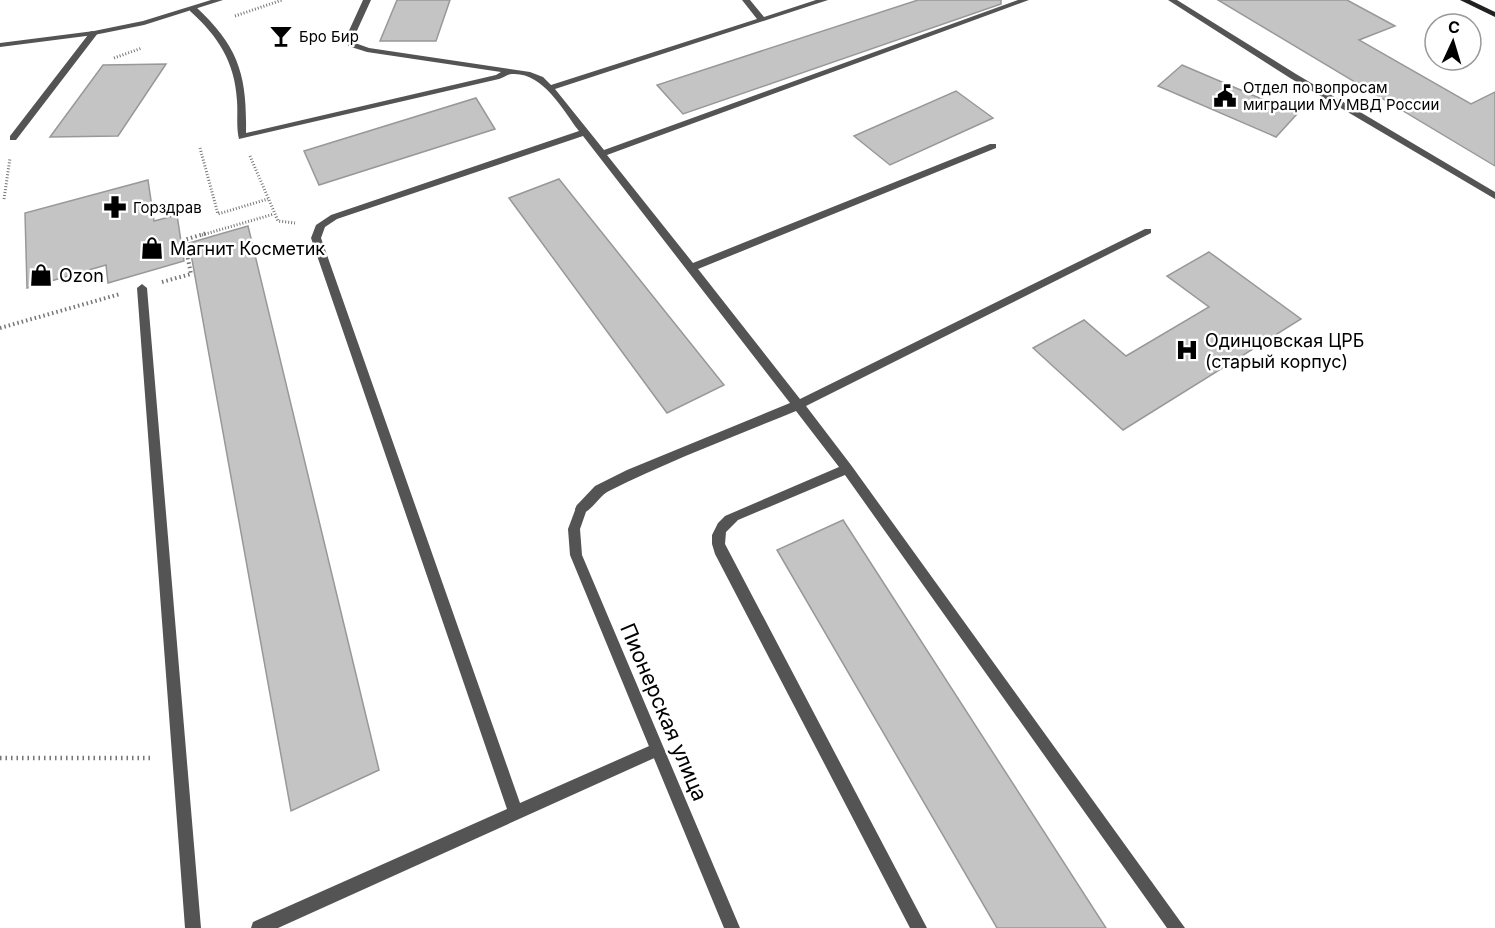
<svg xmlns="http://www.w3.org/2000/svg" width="1495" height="928" font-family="Inter,sans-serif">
<rect width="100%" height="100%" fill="#fff"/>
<path fill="#c4c4c4" stroke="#989898" stroke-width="1.5" d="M397,0H450L436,41H380Z
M918,0H1001V4L683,114L657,85Z
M1218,0H1347L1395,26L1359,40L1471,104L1495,92V166Z
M166,64L118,136L50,137L103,65Z
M1182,65L1297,114L1276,137L1158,86Z
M956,91L993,118L890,165L854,136Z
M476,98L495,129L319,185L304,151Z
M559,179L724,385L667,413L509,198Z
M148,180L154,221L177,215L184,261L108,283L106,265L27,288L25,213Z
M248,226L379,770L291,811L189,243Z
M1209,252L1301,319L1123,430L1033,348L1084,320L1126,356L1209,307L1167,276Z
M843,520L1106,928H997L777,550Z"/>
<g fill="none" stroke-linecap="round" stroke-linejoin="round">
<path stroke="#767676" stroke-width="3" stroke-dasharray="1 2" stroke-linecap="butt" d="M235,16L282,0
M114,58L142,48
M200,148L218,214L268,199
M250,156L278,221L295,223
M4,199L10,158
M202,235L274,214"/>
<path stroke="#767676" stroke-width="4" stroke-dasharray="1.5 3" stroke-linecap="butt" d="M162,282L191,274L184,240L207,233
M0,328L120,294"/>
<path stroke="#767676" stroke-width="4.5" stroke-dasharray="1.5 4" stroke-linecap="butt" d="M0,758H152"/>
<path fill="#545454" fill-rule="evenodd" d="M363,0H371L355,35V43L369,48L530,72L543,77L551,85L757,19L742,0H750L764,17L816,0H828L555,89L604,150L1018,0H1029L607,155L693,263L990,144H996V148L698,269L800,399L1145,229H1151V233L806,406L851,465L1185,928H1167L845,475L738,520L726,532L725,544L927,928H910L715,554L712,544V535L718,523L725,516L839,467L796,411C733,437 669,461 609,491C598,496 589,517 577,513L575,509L577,505L595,486L627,470L790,403L583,136L337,219L325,227L321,238L520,803L656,743L661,745L663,750L661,755L278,928H251L253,922L507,809L311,238L316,225L331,215L579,131C562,109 543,72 512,74C507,74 503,78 499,79L239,139C236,128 238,113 237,101C235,62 218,36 190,11V7H196C239,47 247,75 246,133L496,75L501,72L367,52L348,46L347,35Z
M1168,0H1177L1296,74L1495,192V199L1290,78Z
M91,31L98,33L16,140H10V136Z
M142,284L147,288L201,928H185L137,288Z"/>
<path fill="#545454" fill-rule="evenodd" d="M211,0H223L144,25L94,35L0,47V43L94,31L143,21Z
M581,504L585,505L587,509L580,529L582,555L740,928H724L570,555L568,529L577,505Z"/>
<path fill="#212121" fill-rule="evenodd" d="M1460,0H1470L1495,12V17Z"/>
</g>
<defs>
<g id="bar-bare" transform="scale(1.8)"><path d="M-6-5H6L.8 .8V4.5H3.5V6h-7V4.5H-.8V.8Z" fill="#000" stroke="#fff" stroke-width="2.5" paint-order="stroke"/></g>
<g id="civic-bare" transform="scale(1.8)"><path d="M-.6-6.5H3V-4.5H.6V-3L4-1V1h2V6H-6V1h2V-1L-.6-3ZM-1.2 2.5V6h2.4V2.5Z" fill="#000" stroke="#fff" stroke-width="2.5" paint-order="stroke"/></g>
<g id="pharmacy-bare" transform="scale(1.8)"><path d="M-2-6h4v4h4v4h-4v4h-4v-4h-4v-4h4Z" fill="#000" stroke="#fff" stroke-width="2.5" paint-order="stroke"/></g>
<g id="shop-bare" transform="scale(1.8)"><path d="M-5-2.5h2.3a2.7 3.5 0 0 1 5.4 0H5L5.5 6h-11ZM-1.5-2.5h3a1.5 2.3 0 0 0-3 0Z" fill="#000" stroke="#fff" stroke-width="2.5" paint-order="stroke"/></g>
<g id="hospital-bare" transform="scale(1.8)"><path d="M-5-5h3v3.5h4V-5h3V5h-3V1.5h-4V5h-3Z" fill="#000" stroke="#fff" stroke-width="2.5" paint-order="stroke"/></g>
</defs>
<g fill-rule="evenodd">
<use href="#bar-bare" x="281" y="36"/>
<use href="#civic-bare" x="1225" y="96"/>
<use href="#pharmacy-bare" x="115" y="207"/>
<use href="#shop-bare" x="152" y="248"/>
<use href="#shop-bare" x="41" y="275"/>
<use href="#hospital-bare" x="1187" y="350"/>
</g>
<g text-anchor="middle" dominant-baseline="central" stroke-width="5" stroke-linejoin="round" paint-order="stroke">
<g font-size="15" fill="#000" stroke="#fff" text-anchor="start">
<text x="299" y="36">Бро Бир</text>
<text x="1243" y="87">Отдел по вопросам<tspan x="1243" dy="17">миграции МУ МВД России</tspan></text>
<text x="133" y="207">Горздрав</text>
</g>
<g font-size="18" fill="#000" stroke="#fff" text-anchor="start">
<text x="170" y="248">Магнит Косметик</text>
<text x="59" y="275">Ozon</text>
<text x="1205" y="340">Одинцовская ЦРБ<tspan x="1205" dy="21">(старый корпус)</tspan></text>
</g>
<g font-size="21" fill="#000" stroke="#fff">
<text transform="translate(664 712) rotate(67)">Пионерская улица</text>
</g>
</g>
<g transform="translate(1453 42) rotate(4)"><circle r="28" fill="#ffffff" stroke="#999999" stroke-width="1.5"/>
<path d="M0-4.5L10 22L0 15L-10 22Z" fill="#000000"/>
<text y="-9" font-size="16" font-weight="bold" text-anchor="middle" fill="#000000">С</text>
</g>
</svg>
